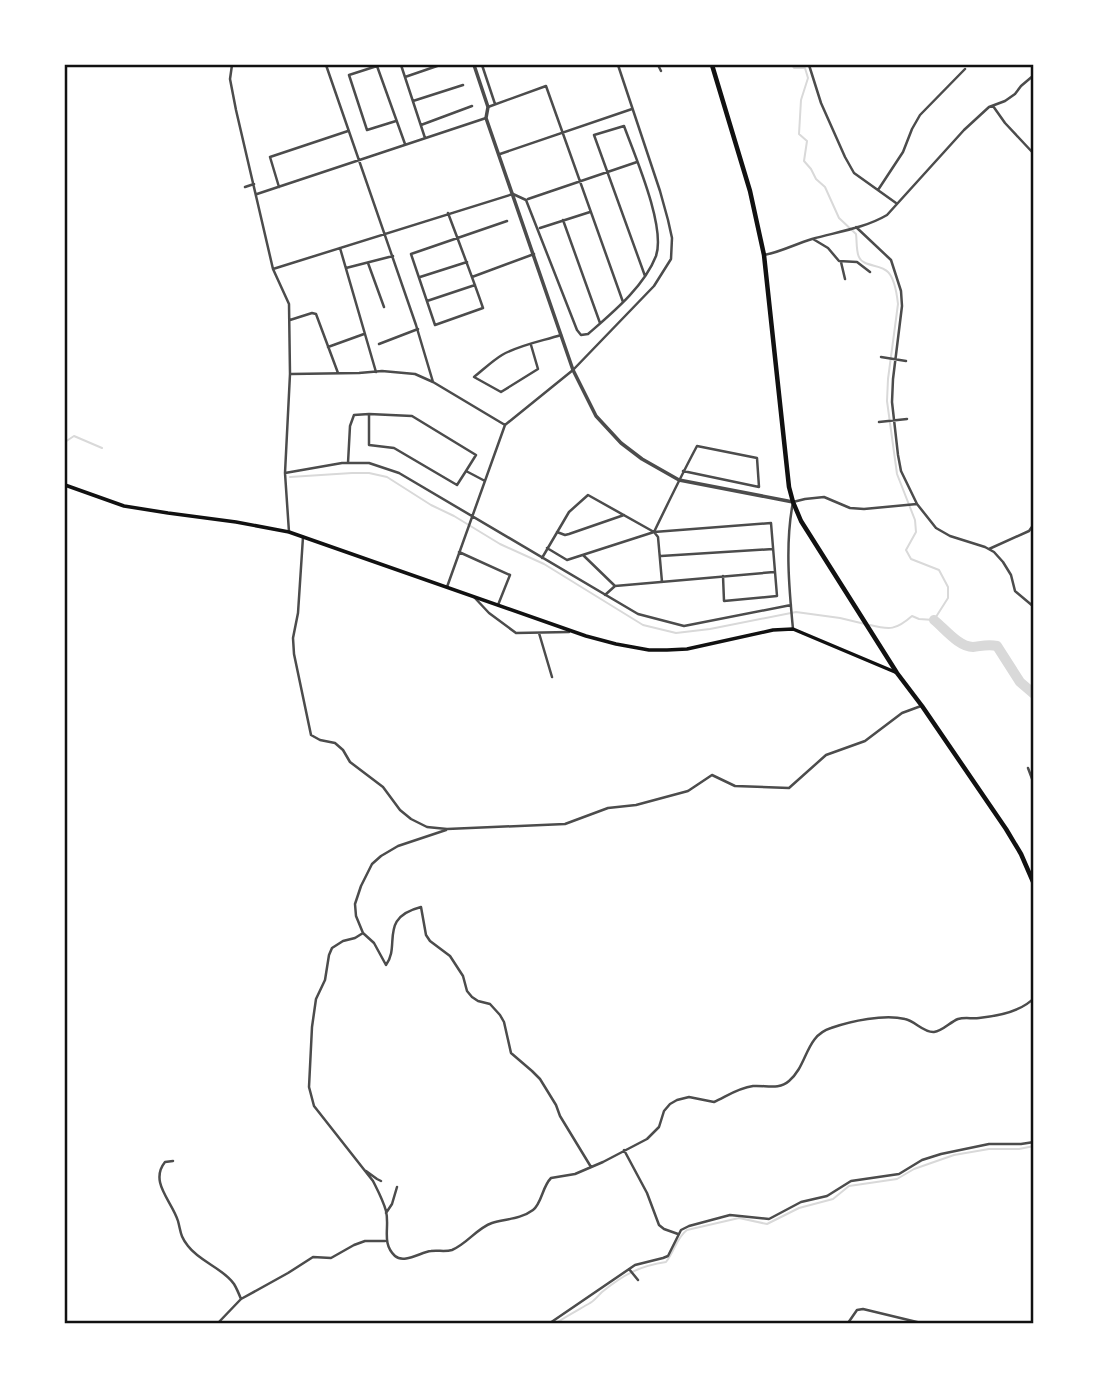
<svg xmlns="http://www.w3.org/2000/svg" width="1099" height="1388" font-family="'Roboto Serif',serif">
<rect width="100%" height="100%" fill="#fff"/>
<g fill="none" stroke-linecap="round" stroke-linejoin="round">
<path stroke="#d9d9d9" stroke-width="2" d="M792,65L794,68H805L808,78L801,100L799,134L807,141L804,161L811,169L816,179L825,187L839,218L856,234C857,241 856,251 859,257C863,267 881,264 888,272C895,279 897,295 898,304L888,379L887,401L897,474L915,520L916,532L906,550L911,559L939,570L948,587V598L934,620L919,619L912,616C896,630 890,630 870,625
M65,442L74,436L102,448
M290,477L352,473H369L387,477L431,505L454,516L500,544L544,564L643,625L676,633L710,629L796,612L840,618L865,624
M556,1323C567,1316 578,1310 590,1303C594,1301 598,1296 602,1292C623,1275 639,1266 666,1262C674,1252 677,1237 687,1230L739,1218L767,1224L799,1208L833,1199L849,1186L897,1179L914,1169L954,1155L989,1149H1019L1034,1146"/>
<path stroke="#d9d9d9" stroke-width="10" d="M934,620C945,629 959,647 973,647C982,646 988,644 997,646L1020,682L1034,694"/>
<path stroke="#4c4c4c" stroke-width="2.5" d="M232,65L230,79L236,110L273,269L289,304L290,374L285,473L289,532
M326,65L416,325L433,382
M401,65L425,138
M482,65L495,104
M658,65L661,71
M809,65L821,103L845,157L854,173L896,203
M405,77L440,65
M413,101L463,85
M993,106L1005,123L1034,154
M488,107L546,86L623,302
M396,121L367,130L349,75L377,66L405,144
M421,125L472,106
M500,154L632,109
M245,187L254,184
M279,187L270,157L348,131
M878,190L903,152L912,129L920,115L965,69
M257,194L486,118
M528,199L637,162
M448,213C460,245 472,276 483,308L435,325L411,254L507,221
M563,220L600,323
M856,227L891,260L901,291L902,306L893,379L892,402L898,455L901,471L917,504L936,528L950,536L985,547L994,552L1003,562L1011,575L1015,591L1034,607
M540,228L590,212
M813,239L828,248L839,261L857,262L870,272
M340,248L376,372
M764,255C781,252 795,244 812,239C837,232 865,228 887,215L964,130L989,107L1005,101L1015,94L1021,86L1034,75
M841,262L845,279
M368,263L384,307
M346,268L393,256
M273,269L513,194L526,200L577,330L581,335L588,334C612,313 644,287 656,256C666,227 635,156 624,126L594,135L645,276
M420,277L467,262
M472,277L534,254
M427,301L475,285
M290,320L312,313L316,314L338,373
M379,344L418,329
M531,345L538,369L501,392L474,377C483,370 492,361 502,355C519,345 542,341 561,335
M328,347L364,334
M881,357L906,361
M291,374L359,373L382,371L415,374L433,382L505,425
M369,414V445L394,448L457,485L466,471L485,481
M879,422L907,419
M348,463L350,426L354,415L369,414L412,416L476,455L466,471
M285,473L342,463H369L399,473L638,614L684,626L791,605
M557,532L565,535L569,534L624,515
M654,532C668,503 682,474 697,446L757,458L759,487L683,471
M303,537L298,613L293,638L294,654L311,735L320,740L335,743L343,750L350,762L383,787L400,810L411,819L427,827L447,829L565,824L608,808L636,805L688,791L712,775L735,786L789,788L826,755L865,741L902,713L921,706
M547,548L567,560L654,532L771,523L777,596L724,601L723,576
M989,549L1029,531L1034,524
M459,552L510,575L498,605
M583,555L615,586
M661,556L773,549
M542,558L569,512L588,495L654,532L658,537L662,582
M447,587L505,425L573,370L654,286L671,259L672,238L668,220L660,191L618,65
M605,595L615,586L774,572
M474,597L489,613L516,633L569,632
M793,629C789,588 785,543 793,502L805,499L824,497L850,508L864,509L917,504
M539,633L552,677
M1028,768L1034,784
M446,830L398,846L381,856L372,864L361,886L355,904L356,916L363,933L374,943L386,965C401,945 378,918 421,907L426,935L430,941L450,956L463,976L467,991L472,997L478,1001L490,1004L500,1015L504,1022L511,1053L532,1071L540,1079L556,1105L560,1116L591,1167
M363,933L355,938L343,941L332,948L329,955L325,980L316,999L312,1027L309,1087L314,1106L373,1181C378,1191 383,1200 386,1211C390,1227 381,1243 395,1256C404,1264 421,1252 431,1251C438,1250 445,1252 452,1250C467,1244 477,1228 492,1223C506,1219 521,1219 533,1210C542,1203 542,1187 551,1178L575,1174L603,1162L647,1139L659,1127L664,1111L670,1104L677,1100L689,1097L714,1102C727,1096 738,1088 753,1086C766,1085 779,1090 789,1081C808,1065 805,1036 831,1028C851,1021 884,1014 905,1019C915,1021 924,1033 934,1032C943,1031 950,1022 958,1019C965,1017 972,1019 979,1018C998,1016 1021,1012 1034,998
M624,1150L647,1193L659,1225L664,1229L678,1234
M173,1161L165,1162C149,1182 172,1201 178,1221C181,1232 180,1236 188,1246C200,1262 223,1268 234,1284C237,1289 239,1294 241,1299
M366,1171L377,1179L381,1181
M386,1213L392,1204L397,1187
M629,1269L638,1280
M218,1323L241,1299L288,1273L313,1257L331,1258L354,1245L365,1241H385
M550,1323L635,1265L663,1258L668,1256L681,1230L689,1226L730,1215L769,1219L801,1202L827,1196L851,1181L899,1174L922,1160L941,1154L989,1144H1021L1034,1142
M848,1323L857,1310L863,1309L921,1323"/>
<path stroke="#4c4c4c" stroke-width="3.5" d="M474,65L488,107L486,118L573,370L596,416L621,443L642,459L679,480L793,502"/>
<path stroke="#111" stroke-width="3.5" d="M65,485L124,506L168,513L236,522L289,532L586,636L616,644L649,650H667L687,649L773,630L793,629L895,672"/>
<path stroke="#111" stroke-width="4.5" d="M712,65L750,191L764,255L789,487L793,502L801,521L897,673L922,706L1006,829L1021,854L1034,884"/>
</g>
<rect width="1099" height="1388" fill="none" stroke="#ffffff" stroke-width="133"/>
<rect x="66" y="66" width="966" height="1256" fill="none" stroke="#111" stroke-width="2.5"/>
</svg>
